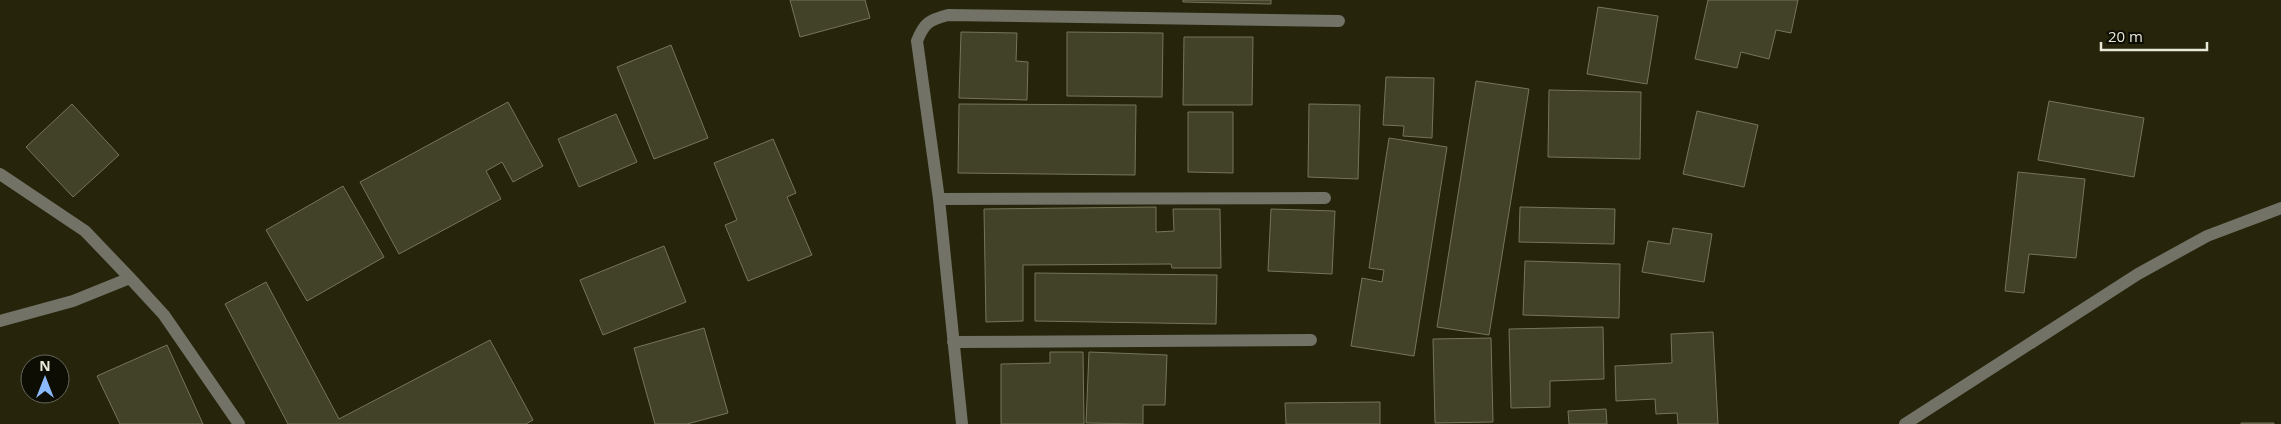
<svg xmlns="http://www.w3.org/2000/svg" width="2281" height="424" font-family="'Open Sans',sans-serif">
<rect width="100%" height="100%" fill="#26250b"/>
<path fill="#424228" stroke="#757559" d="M790,0H865L870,18L800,37Z
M1183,0H1271V4L1183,2Z
M1708,0H1798L1791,33L1776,30L1769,59L1741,52L1737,68L1695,59Z
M1598,7L1658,16L1647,84L1587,74Z
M961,32L1017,33L1016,61L1028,62L1027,100L959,98Z
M1067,32L1163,33L1162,97L1067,96Z
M1184,37H1253L1252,105H1183Z
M671,45L708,138L654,159L617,67Z
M1386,77L1434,78L1432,138L1403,136L1404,126L1383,125Z
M1476,81L1529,89L1489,335L1437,327Z
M1549,90L1641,92L1640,159L1548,157Z
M2049,101L2144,118L2134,177L2038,160Z
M508,102L543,166L513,182L502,162L486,171L501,199L399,254L360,182Z
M72,104L119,155L73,197L26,147Z
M959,104L1136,105L1135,175L958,173Z
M1309,104L1360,105L1358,179L1308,177Z
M1697,111L1758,125L1744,187L1683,174Z
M1188,112H1233V173L1188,172Z
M616,114L637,162L579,187L558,139Z
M1389,138L1447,147L1414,356L1351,346L1362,278L1382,282L1384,270L1369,268Z
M773,139L796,193L787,197L812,255L748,281L725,225L737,220L714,163Z
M2018,172L2085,179L2076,258L2029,254L2024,293L2005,291Z
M343,186L384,257L307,301L266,230Z
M1156,207V232L1174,231L1173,209H1220L1221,268H1172L1171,264L1023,265V321L986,322L984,209Z
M1520,207L1615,209L1614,244L1519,242Z
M1271,209L1335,211L1332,274L1268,271Z
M1673,228L1712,234L1704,282L1642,272L1648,241L1670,244Z
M664,246L686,302L603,335L580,280Z
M1525,261L1620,264L1619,318L1523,315Z
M1035,273L1217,275L1216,324L1035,321Z
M266,282L339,419L490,340L533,420L526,424H288L225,304Z
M1603,327L1604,379L1550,381V407L1511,408L1509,329Z
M704,328L728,413L687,424H655L634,348Z
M1713,332L1718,424H1678L1677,413L1656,414L1655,399L1616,401L1615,366L1672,363L1671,334Z
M1491,338L1493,422L1435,423L1433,339Z
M167,345L203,424H120L97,376Z
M1050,352H1083L1084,424H1001V364L1050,363Z
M1089,352L1167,355L1165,405H1143V424L1086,423Z
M1380,402V424H1286L1285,403Z
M1606,409L1607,424H1569L1568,411Z
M2241,423H2274V424H2241Z"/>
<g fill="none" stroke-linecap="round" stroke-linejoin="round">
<path stroke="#727266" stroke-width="12" d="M0,174L85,231L130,278L164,315L239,424
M939,199L1325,198
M0,321L73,301L130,278
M953,342L1311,340
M962,424L939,199L917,41C924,23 929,20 948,15L1339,21
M1905,424L2138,274L2207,236L2281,208"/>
</g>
<g transform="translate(45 379)"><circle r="24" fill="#0e0d04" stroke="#666559"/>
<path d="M0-4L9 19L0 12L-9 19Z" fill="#8abafc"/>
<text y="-8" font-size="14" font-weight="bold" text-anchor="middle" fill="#e9e9d9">N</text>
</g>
<path d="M2101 42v8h106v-8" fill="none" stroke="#e9e9d9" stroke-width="2.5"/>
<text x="2108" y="42" font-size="15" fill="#e9e9d9" stroke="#0e0d04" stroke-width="4" paint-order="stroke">20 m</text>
</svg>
